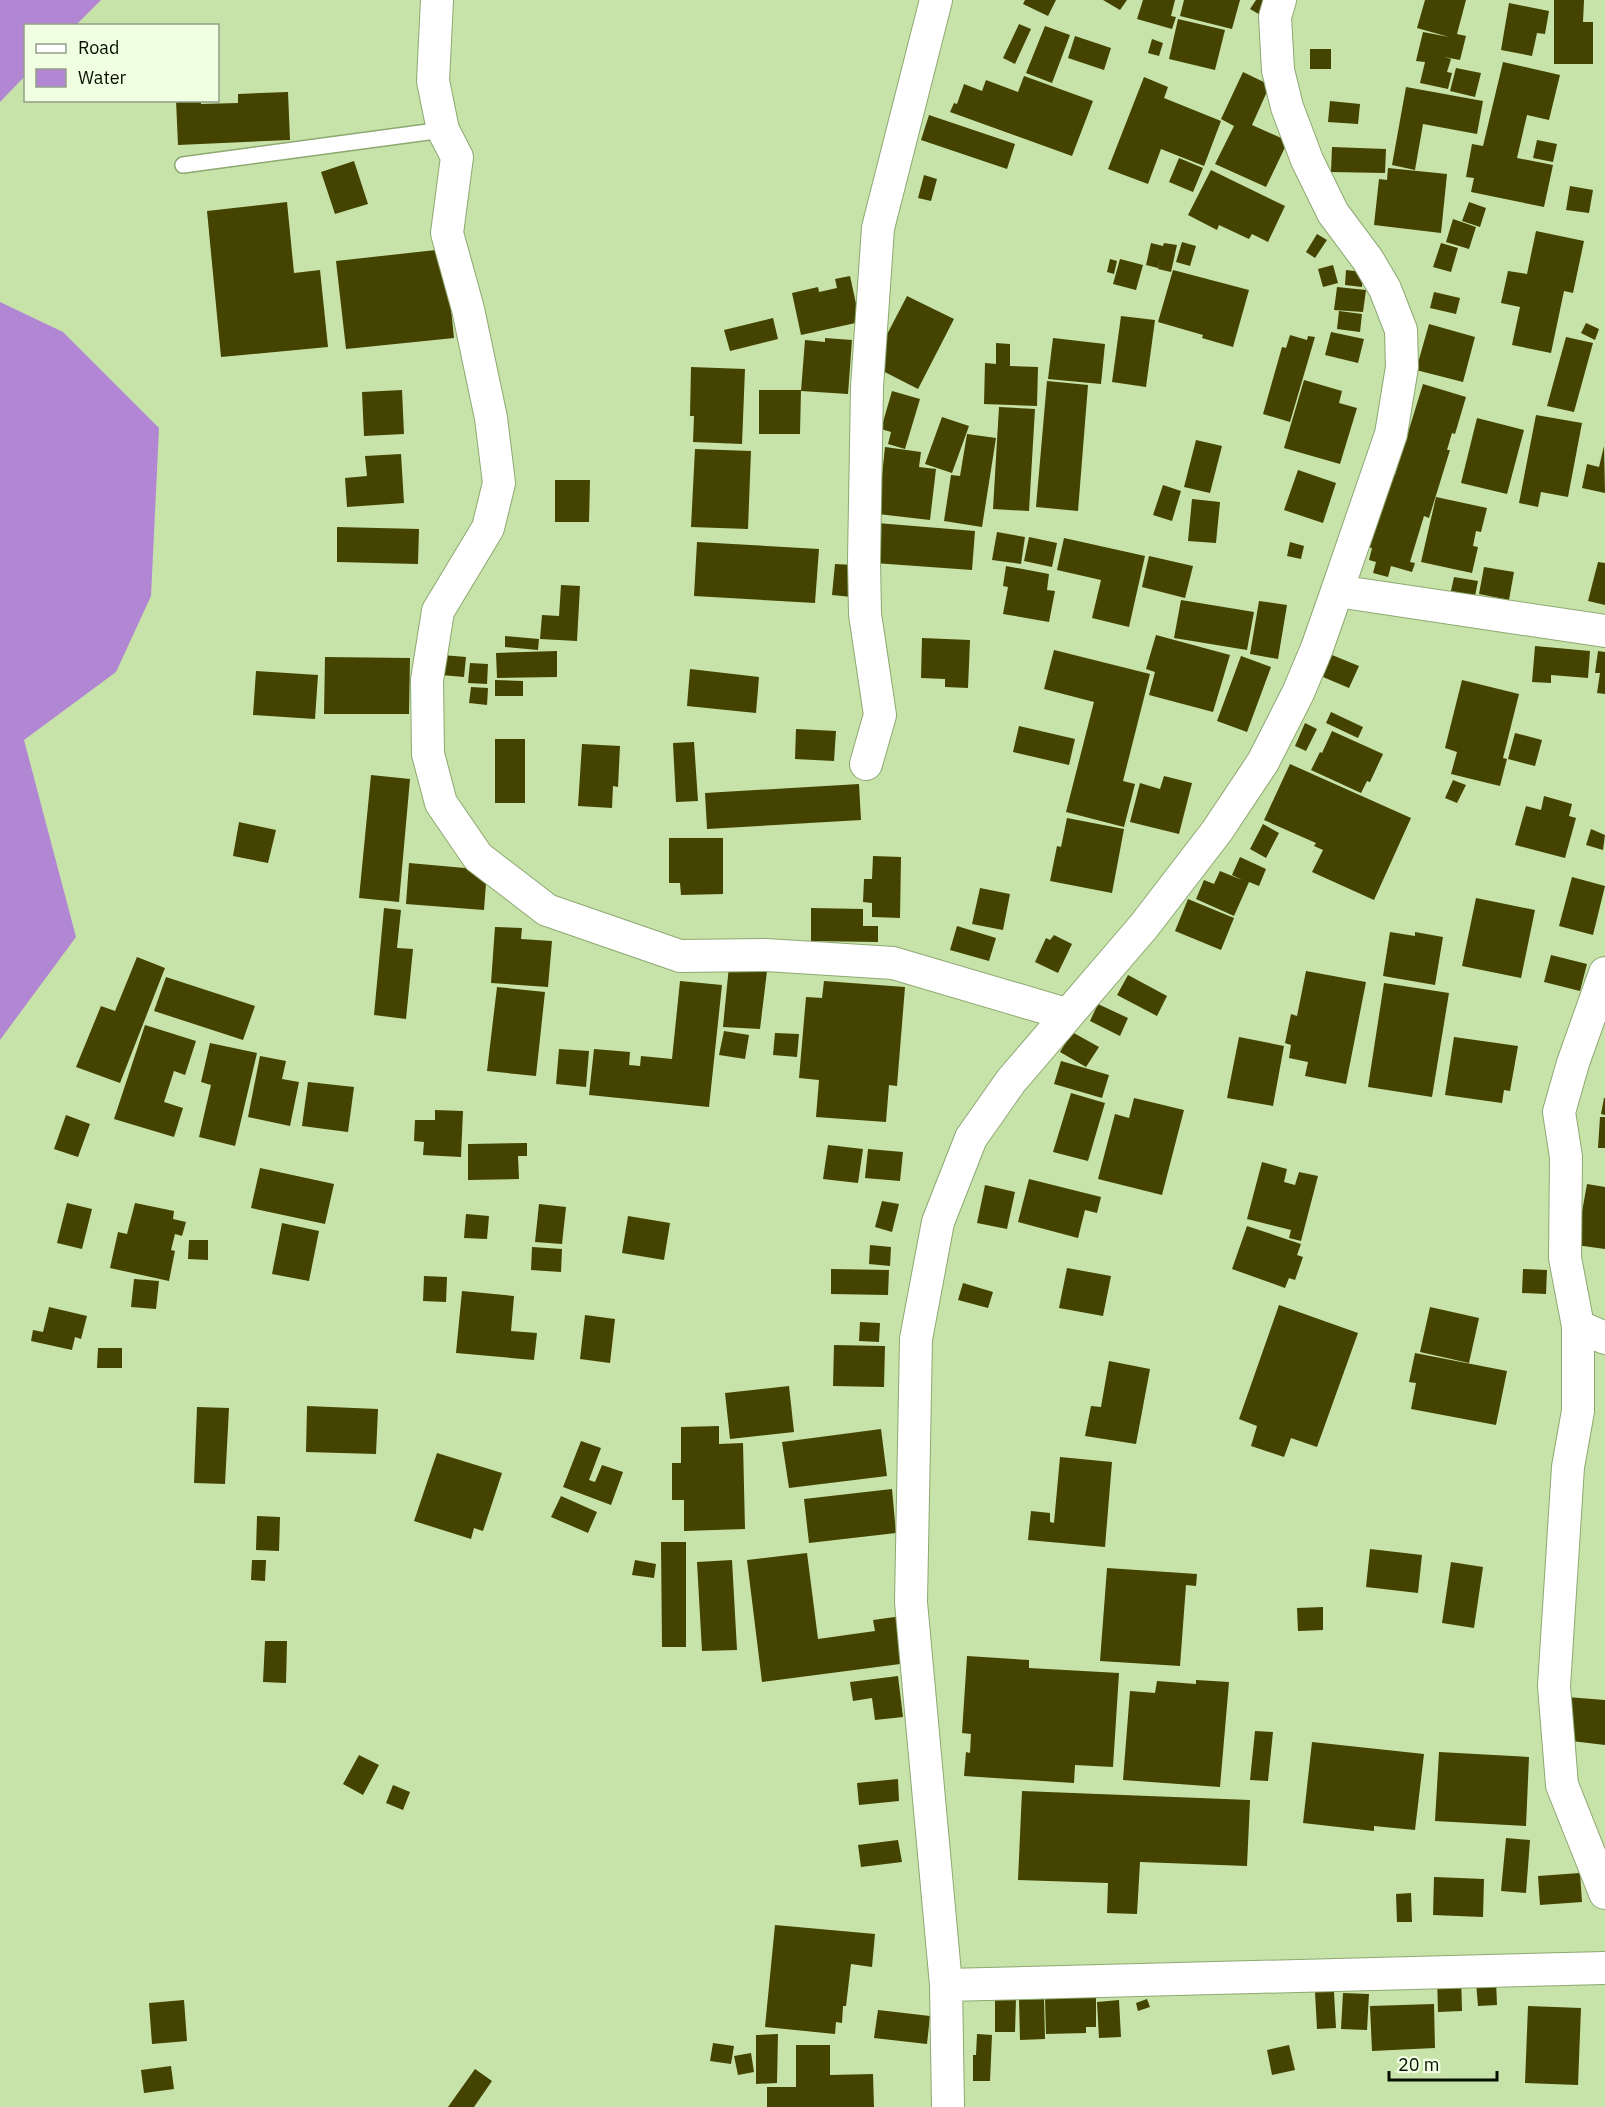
<svg xmlns="http://www.w3.org/2000/svg" width="1605" height="2107" font-family="'IBM Plex Sans',sans-serif">
<rect width="100%" height="100%" fill="#c7e3a9"/>
<path fill="#b186d3" d="M0,0H101L76,25L26,26L25,76L0,102Z
M0,302L63,332L159,428L151,596L116,672L24,740L76,937L0,1040Z"/>
<path fill="#444300" d="M1025,0H1056L1048,16L1023,4Z
M1103,0H1127L1120,10Z
M1143,0H1175L1171,16L1176,17L1172,29L1137,19Z
M1184,0H1240L1232,29L1180,16Z
M1256,0H1271L1262,16L1250,9Z
M1425,0H1466L1457,34L1466,36L1460,60L1444,57L1451,59L1447,72L1452,73L1448,89L1420,83L1425,62L1416,61L1423,32L1449,37L1417,28Z
M1554,0H1584L1583,22H1593V64H1554Z
M1509,3L1549,11L1545,34L1537,33L1532,56L1501,50Z
M1178,19L1225,30L1215,70L1169,59Z
M1019,24L1031,29L1015,64L1003,58Z
M1045,26L1070,35L1052,83L1026,73Z
M1075,36L1111,48L1104,70L1068,58Z
M1152,39L1163,43L1159,56L1148,53Z
M1310,49H1331V69H1310Z
M1503,62L1560,75L1549,120L1527,115L1517,158L1553,165L1544,207L1471,192L1474,178L1466,177L1472,144L1483,146Z
M1456,68L1481,73L1475,97L1450,91Z
M1243,72L1270,85L1252,125L1288,141L1266,187L1215,164L1234,126L1221,119Z
M1024,76L1093,101L1072,156L950,112L954,103L957,104L964,84L982,91L986,80L1018,92Z
M1144,77L1168,87L1164,98L1221,121L1204,166L1161,149L1148,184L1108,169Z
M1406,87L1483,101L1477,134L1423,124L1415,170L1392,165Z
M288,92L290,140L178,145L176,100H201V104L238,103V94Z
M1330,101L1360,104L1358,124L1328,122Z
M929,115L1015,144L1007,169L921,140Z
M1537,140L1557,144L1553,162L1533,158Z
M1332,147L1386,149L1385,173L1331,172Z
M1179,158L1203,168L1193,192L1169,182Z
M354,161L368,204L335,214L321,172Z
M1388,168L1447,174L1441,233L1374,225L1379,179L1387,180Z
M1211,170L1285,206L1268,242L1252,234L1249,239L1219,225L1217,230L1188,215Z
M924,175L937,179L931,201L918,198Z
M1570,186L1593,190L1589,213L1566,210Z
M287,202L294,273L320,270L328,347L221,357L207,211Z
M1469,202L1486,208L1480,227L1462,221Z
M1453,219L1476,227L1469,249L1446,242Z
M1536,231L1584,241L1573,293L1564,291L1551,353L1512,345L1520,307L1501,303L1508,271L1527,274Z
M1317,234L1327,240L1315,258L1306,252Z
M1182,242L1196,246L1190,266L1176,262Z
M1151,243L1163,246L1164,243L1177,245L1171,272L1158,269L1160,260L1158,268L1146,265Z
M1441,243L1458,248L1451,272L1433,267Z
M445,249L454,338L346,349L336,261Z
M1110,259L1117,261L1114,274L1107,272Z
M1120,259L1143,265L1136,290L1113,284Z
M1333,265L1338,283L1323,287L1318,269Z
M1173,270L1249,290L1233,347L1202,338L1203,335L1158,322Z
M1346,270L1363,272L1362,287L1345,285Z
M850,276L860,322L801,335L792,293L818,287L819,292L837,288L835,279Z
M1337,287L1366,290L1363,312L1334,310Z
M1434,292L1460,298L1456,314L1430,308Z
M907,296L954,319L918,389L871,365Z
M1339,311L1362,314L1360,332L1337,329Z
M1121,316L1155,320L1146,387L1112,382Z
M773,318L778,339L730,351L724,330Z
M1586,323L1599,329L1595,340L1581,333Z
M1429,324L1475,337L1463,382L1416,370Z
M1331,332L1364,339L1358,363L1325,355Z
M1290,335L1307,340L1308,336L1315,337L1290,422L1263,414L1282,347L1286,348Z
M1566,337L1593,343L1574,412L1547,406Z
M825,338L852,340L848,394L801,391L805,340L825,342Z
M1053,338L1105,344L1101,384L1048,379Z
M996,343L1010,344V366L1038,367L1037,406L984,404L985,363L996,364Z
M691,367L745,369L742,444L693,442L694,416H690Z
M1304,380L1342,391L1339,403L1357,408L1340,464L1284,448Z
M1047,381L1088,385L1078,511L1036,507Z
M1423,384L1466,397L1455,434L1452,433L1447,450H1450L1429,518L1424,516L1410,562L1415,563L1412,572L1391,566L1388,577L1373,573L1376,562L1369,560L1372,548L1366,547L1388,474L1395,475Z
M402,390L404,434L364,436L362,392Z
M759,390H801L800,434H759Z
M892,391L920,399L905,449L888,444L891,432L881,429Z
M999,407L1035,409L1029,511L993,509Z
M1536,415L1582,423L1568,497L1541,492L1538,507L1519,503Z
M942,417L969,426L952,473L925,464Z
M1477,418L1524,430L1507,494L1461,483Z
M967,434L996,438L982,527L944,521L951,475L960,476Z
M1196,440L1222,446L1210,493L1184,487Z
M1604,446L1605,493L1582,488L1587,464L1599,467Z
M885,447L921,452L919,467L936,469L930,520L878,514Z
M695,449L751,451L748,529L691,527Z
M401,454L404,503L347,507L345,478L367,476L365,456Z
M1298,470L1336,483L1323,523L1284,510Z
M555,480H590L589,522H555Z
M1163,485L1181,491L1172,521L1153,515Z
M1436,497L1487,508L1481,532L1476,531L1473,546L1478,547L1472,573L1421,562Z
M1192,499L1220,502L1216,543L1188,541Z
M877,523L975,531L972,570L874,563Z
M337,527L419,529L418,564L337,562Z
M997,532L1025,537L1021,564L992,560Z
M1029,537L1057,543L1052,567L1024,561Z
M1064,538L1145,556L1129,627L1092,618L1101,580L1057,570Z
M697,542L819,549L815,603L694,596Z
M1290,542L1304,546L1301,559L1287,556Z
M1149,556L1193,566L1185,598L1142,587Z
M1598,562L1605,563V605L1588,601Z
M835,564L854,565L852,597L832,595Z
M1006,566L1049,574L1047,590L1055,591L1049,622L1003,614L1008,587L1003,586Z
M1484,567L1514,572L1509,600L1479,594Z
M1454,577L1478,581L1475,596L1451,591Z
M561,585L580,586L577,641L540,639L542,615L559,616Z
M1181,600L1254,612L1247,650L1174,638Z
M1259,601L1287,605L1278,659L1250,654Z
M1156,635L1230,655L1213,712L1149,695L1155,672L1146,669Z
M505,636L539,639L538,650L505,647Z
M922,638L970,640L968,688L945,687V679L921,678Z
M1535,646L1590,651L1588,678L1551,675V683L1532,682Z
M1054,650L1150,674L1123,781L1135,784L1124,827L1066,812L1094,702L1044,689Z
M557,651V677L497,678L496,653Z
M1598,651L1605,652V694L1597,693L1600,673H1595Z
M442,655L466,657L464,677L441,675Z
M1332,655L1359,666L1349,688L1323,677Z
M1241,656L1271,667L1247,732L1217,721Z
M325,657L410,658L409,714H324Z
M470,663L488,664L487,684L468,683Z
M690,669L759,677L756,713L687,706Z
M256,671L318,675L315,719L253,715Z
M495,680L523,681V696H495Z
M1462,680L1519,694L1503,758L1507,759L1500,786L1451,774L1457,752L1445,748Z
M471,687L488,688L487,705L469,703Z
M1331,712L1363,727L1358,738L1326,723Z
M1305,723L1317,729L1306,751L1295,746Z
M1019,726L1075,739L1069,765L1013,752Z
M796,729L836,731L834,761L795,759Z
M1332,731L1383,754L1370,782L1367,781L1361,793L1311,770L1320,752L1322,753Z
M1515,733L1542,740L1535,766L1508,759Z
M495,739H525V803H495Z
M694,742L698,801L676,802L673,743Z
M582,744L620,746L618,787L613,786L612,808L578,806Z
M1290,764L1411,818L1374,900L1312,872L1323,850L1314,846L1316,843L1264,820Z
M371,775L410,779L399,902L359,898Z
M1164,776L1192,783L1179,834L1130,822L1140,783L1160,789Z
M1453,780L1466,785L1457,803L1445,798Z
M859,784L861,820L707,829L705,793Z
M1544,796L1572,804L1569,816L1576,818L1565,858L1515,845L1526,806L1541,810Z
M1067,818L1124,829L1112,893L1050,881L1057,846L1061,847Z
M239,822L276,830L268,863L233,856Z
M1263,824L1279,833L1266,858L1250,849Z
M1591,829L1605,835L1603,850L1586,845Z
M669,838H723V894L681,895L680,883H669Z
M873,856L901,857L900,918L872,917V903L863,902L864,879H872Z
M1240,857L1266,869L1259,886L1249,882L1234,916L1196,899L1204,880L1214,884L1220,871L1242,880L1232,875Z
M409,863L487,870L484,910L406,904Z
M1572,877L1605,886L1593,935L1559,926Z
M980,888L1010,894L1003,930L972,924Z
M1476,898L1535,910L1521,978L1462,966Z
M1188,899L1234,918L1221,950L1175,931Z
M384,908L401,910L397,948L413,949L406,1019L374,1015Z
M811,908L863,909V926H878V942L811,941Z
M957,926L996,938L989,961L950,950Z
M495,927L522,928L521,939L552,941L548,987L491,983Z
M1390,932L1415,936V932L1443,937L1435,985L1383,976Z
M1054,935L1072,944L1058,973L1035,962L1046,938L1050,940Z
M1551,955L1587,964L1580,991L1544,982Z
M137,957L165,968L120,1083L76,1067L101,1006L115,1011Z
M729,966L767,971L760,1029L723,1027Z
M1306,971L1366,982L1346,1084L1305,1076L1308,1062L1289,1058L1291,1045L1285,1043L1291,1014L1297,1016Z
M1128,975L1167,996L1157,1016L1117,995Z
M166,977L255,1006L243,1040L154,1011Z
M680,981L722,985L709,1107L589,1095L594,1049L630,1052L629,1065L640,1066L641,1056L672,1059Z
M824,981L905,987L897,1086L889,1085L886,1122L816,1117L819,1080L799,1078L806,997L822,998Z
M1384,983L1449,993L1432,1097L1368,1087Z
M497,987L545,992L536,1076L487,1071Z
M1098,1004L1128,1018L1120,1036L1090,1021Z
M145,1025L196,1041L185,1075L174,1071L164,1102L183,1108L174,1137L114,1119Z
M724,1031L749,1035L745,1059L719,1055Z
M1072,1032L1099,1047L1086,1067L1060,1052Z
M775,1033L799,1034L797,1057L773,1055Z
M1239,1037L1284,1046L1273,1106L1227,1098Z
M1454,1037L1518,1046L1510,1091L1504,1090L1502,1103L1445,1095Z
M210,1043L257,1053L235,1146L199,1137L211,1085L201,1082Z
M559,1049L589,1051L586,1087L556,1084Z
M260,1056L286,1061L282,1079L299,1082L290,1126L248,1117Z
M1061,1061L1109,1075L1102,1098L1054,1084Z
M308,1082L354,1087L348,1132L302,1126Z
M1071,1093L1105,1103L1088,1161L1053,1152Z
M1134,1098L1184,1110L1162,1195L1098,1179L1115,1114L1129,1118Z
M1604,1098H1605V1115L1601,1114Z
M435,1110L463,1111L461,1157L423,1155L424,1142L414,1141L415,1120H435Z
M66,1115L90,1124L78,1157L54,1149Z
M1600,1117H1605V1148H1598Z
M527,1143V1156H518L519,1179L468,1180V1144Z
M828,1145L863,1149L858,1183L823,1179Z
M868,1149L903,1152L900,1181L865,1178Z
M1262,1162L1287,1169L1284,1182L1295,1185L1299,1172L1318,1176L1301,1241L1289,1238L1291,1230L1247,1219Z
M260,1168L334,1184L325,1224L251,1208Z
M1029,1179L1101,1197L1097,1213L1085,1210L1078,1238L1018,1222Z
M1587,1184L1605,1187V1249L1576,1245Z
M985,1185L1015,1192L1007,1229L977,1223Z
M882,1201L899,1204L892,1232L875,1227Z
M67,1203L92,1209L82,1249L57,1243Z
M135,1203L174,1211L173,1219L186,1222L182,1236L175,1234L171,1250L175,1251L169,1281L110,1268L118,1232L127,1234Z
M539,1204L566,1207L562,1244L535,1242Z
M466,1214L489,1216L487,1239L464,1238Z
M628,1216L670,1223L664,1260L622,1253Z
M282,1223L319,1231L309,1281L272,1274Z
M1247,1226L1301,1244L1297,1255L1303,1257L1295,1280L1289,1278L1285,1288L1232,1269Z
M189,1240H208V1260L188,1259Z
M870,1245L891,1247L890,1266L869,1264Z
M532,1247L562,1249L561,1272L531,1270Z
M1067,1268L1111,1276L1103,1316L1059,1308Z
M831,1269L889,1270L888,1295L831,1294Z
M1523,1269L1547,1270L1546,1294L1522,1293Z
M424,1276L447,1277L446,1302L423,1301Z
M134,1279L159,1281L156,1309L131,1307Z
M963,1283L993,1292L988,1308L958,1300Z
M462,1291L514,1296L511,1331L537,1333L534,1360L456,1353Z
M1279,1305L1358,1333L1317,1447L1291,1438L1284,1457L1251,1446L1257,1426L1239,1419Z
M49,1307L87,1316L81,1339L75,1337L72,1350L31,1341L33,1330L43,1332Z
M1430,1307L1479,1318L1469,1363L1420,1352Z
M585,1315L615,1319L610,1363L580,1359Z
M860,1322L880,1323L879,1342L859,1341Z
M834,1345L885,1346L884,1387L833,1386Z
M98,1348H122V1368H97Z
M1415,1353L1507,1371L1496,1425L1411,1409L1416,1383L1409,1382Z
M1109,1361L1150,1369L1136,1444L1085,1436L1091,1406L1101,1407Z
M789,1386L794,1432L730,1439L725,1393Z
M307,1406L378,1409L376,1454L306,1452Z
M197,1407L229,1408L225,1484L194,1483Z
M719,1426V1444L743,1443L745,1529L684,1531V1500H672V1463H681V1427Z
M881,1429L887,1476L789,1488L782,1442Z
M581,1441L601,1448L589,1480L595,1482L602,1465L623,1472L611,1505L563,1487Z
M437,1453L502,1473L483,1531L474,1528L471,1539L414,1521Z
M1060,1457L1112,1462L1105,1547L1028,1540L1031,1511L1050,1513V1522L1054,1523Z
M892,1489L896,1533L809,1543L804,1499Z
M561,1496L597,1512L588,1533L551,1517Z
M257,1516L280,1517L279,1551L256,1550Z
M661,1542H686V1647H662Z
M1370,1549L1422,1555L1418,1593L1366,1587Z
M807,1553L818,1639L875,1631L873,1620L902,1616L908,1663L762,1682L747,1560Z
M252,1560H266L265,1581L251,1580Z
M635,1560L656,1564L654,1578L632,1575Z
M732,1560L737,1650L702,1651L697,1562Z
M1451,1562L1483,1567L1474,1628L1442,1623Z
M1107,1568L1197,1574L1196,1586L1186,1585L1180,1666L1100,1661Z
M1323,1607V1630L1298,1631L1297,1608Z
M265,1641H287L286,1683L263,1682Z
M967,1656L1029,1660V1668L1119,1673L1113,1767L1075,1765L1074,1783L964,1776L966,1752L970,1753L971,1734L962,1733Z
M898,1676L903,1717L875,1720L872,1698L853,1701L850,1682Z
M1196,1680L1229,1682L1220,1787L1123,1780L1130,1691L1155,1693L1157,1681L1196,1684Z
M1567,1697L1605,1700V1745L1563,1740Z
M1255,1731L1273,1732L1268,1781L1250,1780Z
M1312,1742L1424,1754L1415,1830L1374,1826V1831L1303,1823Z
M1439,1752L1529,1757L1526,1826L1435,1821Z
M359,1755L379,1765L363,1795L343,1784Z
M898,1779L899,1801L859,1805L857,1783Z
M393,1785L410,1792L403,1810L386,1803Z
M1022,1791L1250,1800L1247,1866L1140,1862L1137,1914L1107,1913L1108,1883L1018,1880Z
M1506,1838L1530,1840L1526,1893L1501,1891Z
M898,1840L902,1862L861,1867L858,1845Z
M1580,1873L1582,1902L1540,1905L1538,1876Z
M1434,1877L1484,1879L1483,1917L1433,1915Z
M1411,1893L1412,1922H1397L1396,1894Z
M775,1925L875,1934L872,1967L851,1964L846,2006H843L842,2023L836,2022L835,2034L765,2027Z
M1461,1975L1462,2011L1438,2012L1437,1976Z
M1496,1981L1497,2005L1478,2006L1476,1982Z
M1315,1992H1334L1336,2028L1317,2029Z
M1343,1993L1369,1994L1367,2030L1341,2029Z
M1096,1997V2027H1086V2033L1046,2034L1045,1998Z
M995,1999H1016L1015,2032H995Z
M1044,1999L1045,2039L1020,2040L1019,2000Z
M1147,1999L1150,2007L1138,2011L1136,2003Z
M184,2000L187,2041L152,2044L149,2003Z
M1119,2000L1121,2037L1099,2038L1097,2002Z
M1434,2004L1435,2048L1372,2051L1370,2006Z
M1528,2006L1581,2008L1578,2085L1525,2083Z
M878,2010L930,2016L927,2044L874,2038Z
M778,2034L777,2083L756,2084V2035Z
M977,2034L992,2035L990,2081H973V2055H976Z
M713,2043L734,2046L731,2064L710,2061Z
M796,2045H830V2075L873,2074L874,2107H767V2087H796Z
M1289,2045L1295,2070L1272,2075L1267,2050Z
M751,2053L754,2072L738,2075L734,2056Z
M171,2066L174,2089L144,2093L141,2070Z
M475,2069L492,2081L474,2107H448Z"/>
<g fill="none" stroke-linecap="round" stroke-linejoin="round">
<g stroke="#8da871" stroke-width="18">
<path id="lane" d="M183,165L443,130"/>
</g>
<g stroke="#8da871" stroke-width="34">
<path id="street" d="M437,0L433,81L443,130L457,157L447,233L468,309L491,418L499,483L488,528L438,611L427,680L428,754L441,803L478,857L547,910L680,956L766,955L893,963L1066,1014
M1337,591L1605,631
M866,764L880,715L865,614L864,560L867,387L878,228L936,0
M1605,973L1573,1063L1559,1112L1566,1157L1565,1258L1578,1326V1411L1568,1467L1554,1686L1562,1785L1605,1893
M1578,1326L1605,1338
M946,1985L1605,1968
M948,2107L946,1985L911,1602L916,1339L938,1222L971,1138L1011,1081L1144,926L1217,831L1263,762L1298,693L1317,648L1337,591L1391,434L1402,367L1401,330L1385,289L1368,260L1333,213L1307,160L1287,107L1278,70L1275,17L1280,0"/>
</g>
<use href="#lane" stroke="#fff" stroke-width="15"/>
<use href="#street" stroke="#fff" stroke-width="32"/>
</g>
<rect x="24" y="24" width="195" height="78" fill="#f0ffe2" stroke="#939f88" stroke-width="1.5"/>
<rect x="36" y="44" width="30" height="9" fill="#ffffff" stroke="#939f88" stroke-width="1.5"/>
<text x="78" y="54" font-size="18" fill="#070f00">Road</text>
<rect x="36" y="69" width="30" height="18" fill="#b186d3" stroke="#939f88" stroke-width="1.5"/>
<text x="78" y="84" font-size="18" fill="#070f00">Water</text>
<path d="M1389 2071v9h108v-9" fill="none" stroke="#070f00" stroke-width="3"/>
<text x="1398" y="2071" font-size="18" fill="#070f00" stroke="#f0ffe2" stroke-width="4.5" paint-order="stroke">20 m</text>
</svg>
